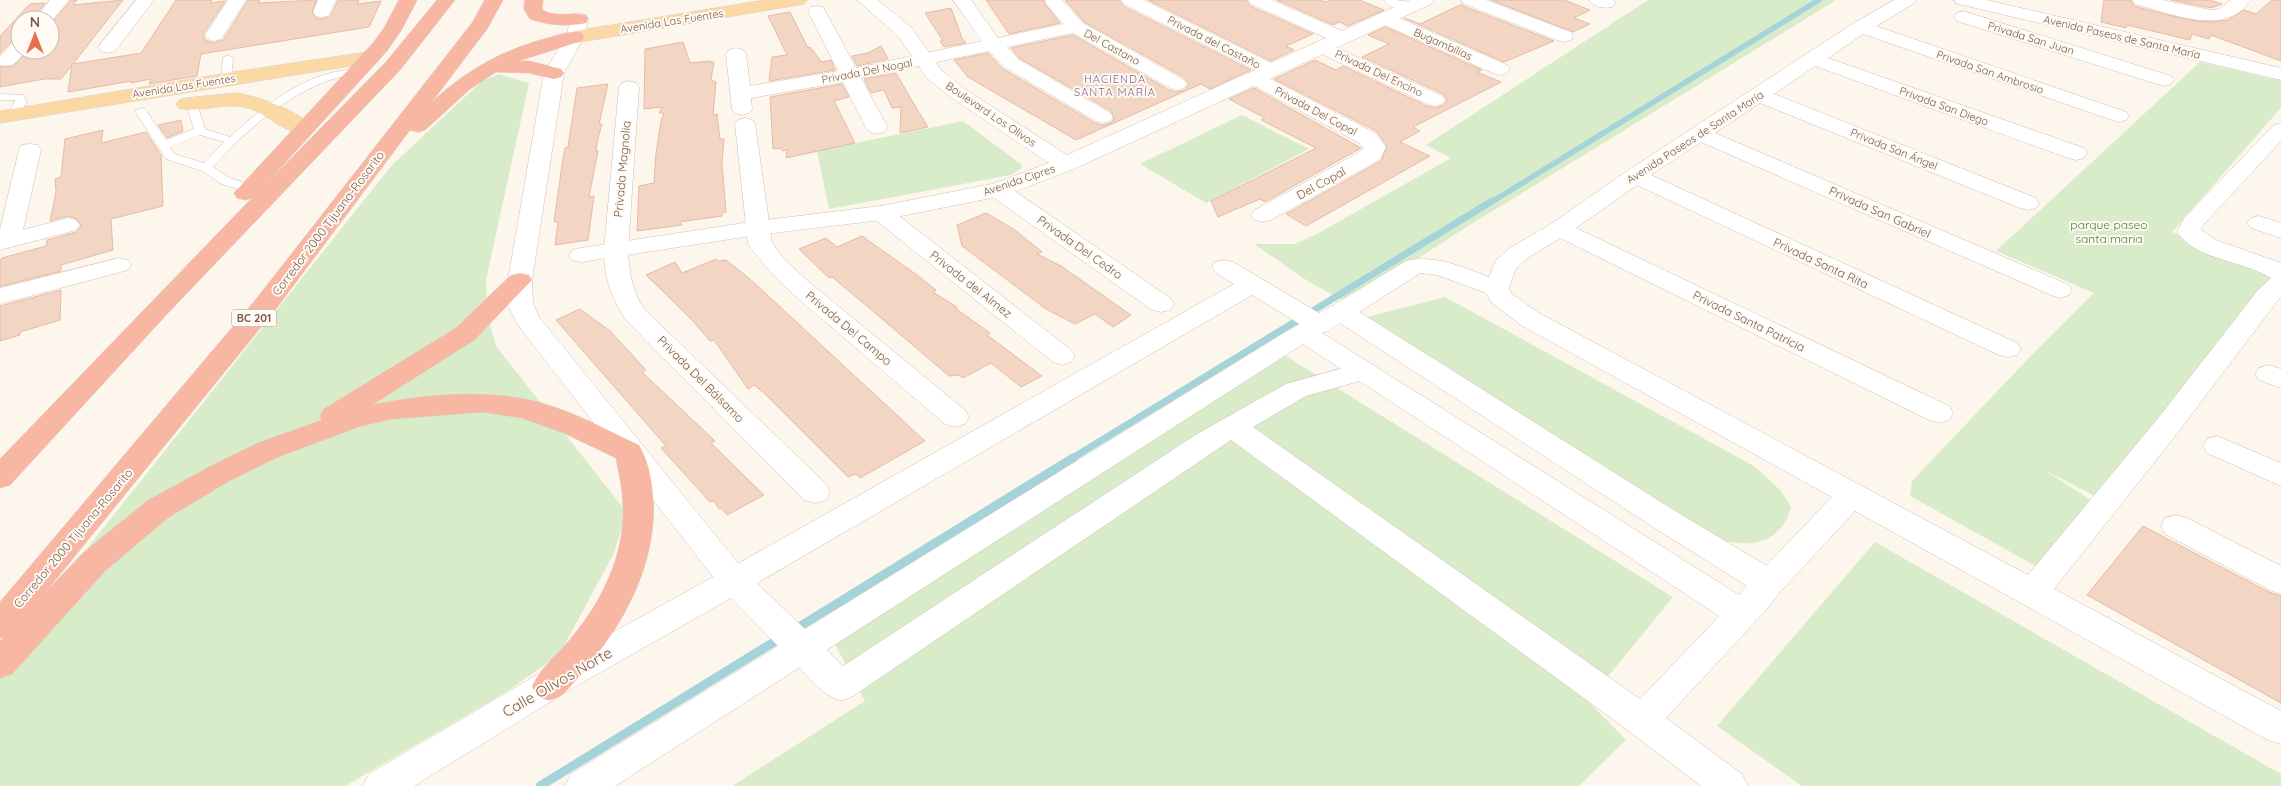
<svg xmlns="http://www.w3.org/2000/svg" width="2281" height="786" font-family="Quicksand,sans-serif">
<rect width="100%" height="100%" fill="#fdf6ec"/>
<path fill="#d8ecc9" d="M1648,0H1836L1473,223L1348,303L1309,282L1254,244H1295L1317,234L1451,158L1426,145Z
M2200,62L2281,81V108L2172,232L2280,274L2095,496L2044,470L2091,500L2036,566L1910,496L1912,481L2027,360L2094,293L1996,251Z
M499,74L529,83L486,280L488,317L496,346L624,509L622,527L614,553L559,655L506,692L345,786H0V658L392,165L482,81Z
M1242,115L1309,149L1206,203L1140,164Z
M963,121L1022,165L1021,169L1011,175L829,209L817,151Z
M1445,297L1754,466L1781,491L1791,507C1779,549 1744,548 1708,536L1359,319Z
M1281,353L1673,597L1588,701L1626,740L1579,786H732L865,701L830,635Z
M1875,542L2281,774V786H1802L1717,726Z"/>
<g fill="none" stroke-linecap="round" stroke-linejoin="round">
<path stroke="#a5d3da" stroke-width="5.5" d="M1490,203L1819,0"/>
<path stroke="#a5d3da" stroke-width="7" d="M1071,459L1492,201"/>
<path stroke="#a5d3da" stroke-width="9" d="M794,630L1073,458
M540,786L782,637"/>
</g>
<path fill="#f3d5c3" stroke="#e6bba3" d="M71,0H77L73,5L123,0L73,64L141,53L176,0H212L210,3L225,1L203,34L205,40L213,43L223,40L248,0H260L258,3L316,0L312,13L316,18L322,19L330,17L338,0H359L357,4L381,1L369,27L201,54L197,76L149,84L151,79L131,83L132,81L68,92L72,65L61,79H44L0,87V67L13,66L29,50H50V25Z
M986,0H1044V3L1060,23L1009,34Z
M1065,0H1119L1123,6L1251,70L1210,89L1201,84L1076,140L968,77L954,60L988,53L1003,69L1095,123L1102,125L1111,123L1114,118L1111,111L1019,58L1011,48L1073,35L1169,90L1176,92L1185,90L1189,84L1185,78L1084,22Z
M1148,0H1246L1250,6L1313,34L1286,46L1294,50L1271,61Z
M1277,0H1320L1326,2L1329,0H1359L1384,10L1348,26L1339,22L1333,25Z
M1491,0H1564L1590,10L1574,18L1590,24L1573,32Z
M2104,0H2130L2134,6L2164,14L2196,21L2212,22L2228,20L2244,10L2256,14L2272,0H2281V61L2211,35L2209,39L2192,34L2190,40L2127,25L2126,28L2101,22Z
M2171,0H2209L2222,4L2211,8Z
M45,3L32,20H20V38L12,41L0,54V36L30,4Z
M1462,4L1463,6L1554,41L1504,62L1404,18L1420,24Z
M951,8L962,38L966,43L944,47L940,41H943L925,13Z
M790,12L808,48L810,47L822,62L831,60L835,70L769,81L772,57L787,55L768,16Z
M1385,27L1482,70L1477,72L1501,82L1413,127L1420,131L1400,142L1430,156L1306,226L1286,214L1381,161L1387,146L1376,131L1274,79L1315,60L1336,70L1343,66L1427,106L1436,108L1444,105L1447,100L1443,94L1362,57L1389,44L1368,35Z
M683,42L690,63L711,61L710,63L714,62L711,80L716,82L713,115L717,114L720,139H724L722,163L726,212L722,213V216L679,222L682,225L637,231L639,186L654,183L656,153L661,121L664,113H659L662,107L644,109L645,49Z
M881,46L888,59L857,66L852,56L868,53Z
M896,73L914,104L928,127L900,133L901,107L892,108L884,90L871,93L864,79Z
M608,84L599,124H602L597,142L596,152L598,151L589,197L594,196L588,240L555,245L558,222H554L562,165L565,148L568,147L577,88Z
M842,84L849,97L834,101L855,143L786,158L787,150L782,151V148L773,149L770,97Z
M1254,88L1361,148L1265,202L1260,199L1218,217L1211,201L1316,148L1261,120L1265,118L1229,99Z
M181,120L183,131L167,138L158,125Z
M103,130L101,143L146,132L161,155L163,206L111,219L113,250L61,265V271L0,286V261L2,258L46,246L47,240L76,232L81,226L77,219L68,216L50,221L56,192L55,179L61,177L65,139Z
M986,213L1015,230L1042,252L1037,254L1061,266L1131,315L1113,327L1095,314L1075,324L1046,309L962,246L957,225Z
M862,236L917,275L936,290L933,292L957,307L955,308L990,333L987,335L1042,376L1021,387L991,363L963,378L959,375L949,376L861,301L832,277L829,278L799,249L826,238L837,247Z
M716,259L718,261L726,260L750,279L925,441L860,478L856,474L848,477L762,391L754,385L748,389L714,340L710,341L691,319L646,275L675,262L682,273Z
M61,290L60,320L20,332V335L0,341V306Z
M580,309L610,331L646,370L642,372L715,441L711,443L764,495L727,515L721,508L719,509L714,501L710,502L661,448L666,446L556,320Z
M2143,526L2269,592L2281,596V703L2087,595Z"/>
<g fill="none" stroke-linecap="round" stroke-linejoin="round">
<g stroke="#d1beb0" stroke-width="1">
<path id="lane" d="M228,55L233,58L231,79L226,82L221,79L223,58Z
M357,68L362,71L361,73C351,76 340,76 330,80C285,96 245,131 213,167L230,178L253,186L255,189L249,193L222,184L202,171L166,159L135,111L141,108L145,109L166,140L194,129L186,103L192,100L196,101L205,129L230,137C258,111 290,85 327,74C336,71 347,70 357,68ZM200,135L224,142L204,163L174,154L170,147Z
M0,94L23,95L27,102L19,116H11L9,114L15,100H0Z"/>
</g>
<g stroke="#d1beb0" stroke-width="1">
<path id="street" d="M50,0H69L50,23V20H34Z
M136,0H154L115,51L108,53L101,51L98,47Z
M228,0H246L221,39L214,41L207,39L205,35Z
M318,0H336L328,16L322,17L316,16L313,12Z
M953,0H971L998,38L1063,24L1045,2L1046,0H1062L1083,23L1184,80L1187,84L1184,88L1177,90L1170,88L1073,33L1007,47L1018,59L1110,113L1113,117L1110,121L1103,123L1096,121L1004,67L989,51L861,78L888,128L884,132L877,134L870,132L866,128L843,82L751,98L752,109L749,113L742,115L735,113L732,109L726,54L729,50L736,48L743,50L746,54L750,86L838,71L808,11L811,7L817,6L823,7L856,68L982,41Z
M1121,0H1144L1277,66L1280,70L1277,74L1270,76L1263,74L1124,4Z
M1248,0H1272L1349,34L1351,38L1349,42L1342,44L1335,42L1251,4Z
M1384,0C1395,0 1412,0 1419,7L1416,11C1407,13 1390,9 1384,0Z
M1461,0H1486L1571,32L1573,36L1571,40L1564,42L1557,40L1464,4Z
M1589,0H1613L1615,3L1612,7C1604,9 1594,7 1589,0Z
M1894,0H1916L1913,4L1876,26L2126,112L2129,116L2126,120L2119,122L2112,120L1863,34L1828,58L2084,148L2087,153L2084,158L2076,160L2068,158L1815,66L1774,94L2036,198L2039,203L2036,208L2028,210L2020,208L1760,103L1715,133L2069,285L2072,290L2069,295L2060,298L2051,295L1701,142L1651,175L2017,343L2021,349L2017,355L2008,357L1999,355L1637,185L1576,228L1949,406L1953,413L1949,420L1939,423L1929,420L1560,238L1528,258L1516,268L1509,288L1512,294L1539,313L2028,575L2159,417L2258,290L2271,278C2243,260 2197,261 2177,232L2184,218L2274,125L2281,123V141L2203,225L2201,230L2216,240L2281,263V296L2179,431L2054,589L2281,711V744L2268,740L1855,511L1780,592L1769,596L1758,592L1753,583L1758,574L1832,497L1521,325L1492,303L1486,293L1437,275L1420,273L1350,318L1341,320L1332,318L1328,312L1332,306L1406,261C1435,254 1462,267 1489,277L1496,260L1510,248L1551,224L1627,171L1854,23Z
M1954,0H1986L2281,68V80L1963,5L1957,4Z
M2132,0H2162L2211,10L2219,9L2231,0H2251C2225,38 2170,13 2135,4Z
M1963,11L2171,76L2174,80L2171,84L2164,86L2157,84L1957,21L1954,17L1957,13Z
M1385,12L1507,65L1510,69L1507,73L1500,75L1493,73L1378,22L1376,18L1378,14Z
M20,40V50H27C18,60 14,69 0,65V57L13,42Z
M1322,41L1442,96L1445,100L1442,104L1435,106L1428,104L1315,51L1312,47L1315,43Z
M1254,72L1261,74L1375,133L1386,147L1380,159L1372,164L1271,220L1263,222L1255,220L1251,215L1255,210L1356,154L1364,148L1359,143L1247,82L1244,78L1247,74Z
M629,81L636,83L639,87L628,250C629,272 632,290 644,309L826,484L830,492L826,500L815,503L804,500L626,320C611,297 604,278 604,250L619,87L622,83Z
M745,118L752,120L755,124L772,243L784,259L810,283L965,410L969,417L965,424L955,427L945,424C908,392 871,361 835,330C803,303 772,278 748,244L735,124L738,120Z
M30,144L38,145L41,150L23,230L68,218L76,220L80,225L76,230L0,250V229L19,150L22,145Z
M998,183L1006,185L1170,298L1174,304L1170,310L1161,312L1152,310L990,195L987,190L990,185Z
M881,206L889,208L1071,350L1075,356L1071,362L1062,365L1053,362L873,218L869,213L873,208Z
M2259,216L2281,223V238L2251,228L2247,223L2251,218Z
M119,258L128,260L131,265L128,270L0,304V288Z
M1224,260L1233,262L1329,319L1333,325L1329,331L1320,333L1311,331L1252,295L745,590L734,594L723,590L718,581L723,572L1234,284L1215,272L1212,267L1215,262Z
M1364,362L1374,365L1377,371L1374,377L1306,396L1253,427L1640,699L1730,605L1742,601L1754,605L1758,614L1754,623L1666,718L1742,774L1748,786H1701L1629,731L1231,440L853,696C850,697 845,700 842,700C827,702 792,661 785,648L790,638L802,634L814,638L843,666L1197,434L1286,384Z
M2269,365L2281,369V388L2259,380L2255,374L2259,368Z
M2217,436L2281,463V486L2207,453L2203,446L2207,439Z
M2176,515L2187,518L2281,566V594L2270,590L2165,534L2161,526L2165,518Z"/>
</g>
<g stroke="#d6c0b0" stroke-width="1">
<path id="secondary" d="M857,0H877L912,28L941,70L963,88L1067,155L1410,0H1434L1431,4L1074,169L1006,195L881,220L757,235L581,262L572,260L569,255L572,250L581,248L757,221L881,206L992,184L1049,163L949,96L927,78L898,36Z
M579,13L586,15L588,19L584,37L564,73L532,280L533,303L539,317L745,572L805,629L1282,334L1332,306L1341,304L1350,306L1672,509L1780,574L1785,583C1779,595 1756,627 1742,627C1738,627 1734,624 1730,623L1303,344L615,786H565L571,774L778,646L731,598L571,689L414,786H363L369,774L547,669L713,577L518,325L507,303L508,280L544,73L566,37L572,15ZM1340,323L1650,525L1747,586L1739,595L1322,333Z"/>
</g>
<g stroke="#dad1cd" stroke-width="1">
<path id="primary" d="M765,0H807L804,4L798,5L575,43L568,41L566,37L568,33L575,31Z
M368,52L375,54L378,58L375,62L0,123V111L233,72Z
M236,93C257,96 301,111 314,129L310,133C290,138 270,116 251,109C226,100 202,114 179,108L176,104L179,100L186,98Z"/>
</g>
<g stroke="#dad1cd" stroke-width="1">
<path id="highway" d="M399,0H417L402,29L387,51L264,186L386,62L437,0H455L400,70L168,313L10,485L0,488V459L252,198L245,200L237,198L234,193L373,43L384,28Z
M485,0H503L487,29L431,103C465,71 502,50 548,38C559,35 571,30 582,33L584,37L582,41L518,61H529L561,69L564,73L561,77L554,79L529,73L496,72L470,89L425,130L418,132L410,130L275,310L44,594L83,553L147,501L209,467L258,443L322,420L320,416L324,409L456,328L511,275L520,273L529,275L532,280L474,340L372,405C420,395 477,390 525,399C565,407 603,428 639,445C654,469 656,511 651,538C643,590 612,640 577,679C570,687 563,697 551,700C547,701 541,698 537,696L532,686C541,667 560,653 573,636C602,601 625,554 623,507C623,490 619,474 616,458L564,433L522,418L483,412L392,419L361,426L278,457L229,481L169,517L105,571L12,674L0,678V641L4,637L0,638V602L257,298L472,23Z
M525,0H543L542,9C551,18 573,12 586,15L588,19L586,23C567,27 547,25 530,19L524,9Z"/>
</g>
<use href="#lane" fill="#fff" fill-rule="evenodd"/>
<use href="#street" fill="#fff" fill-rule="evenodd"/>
<use href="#secondary" fill="#fff" fill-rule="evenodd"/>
<use href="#primary" fill="#fbd9a5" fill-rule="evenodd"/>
<use href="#highway" fill="#f7b7a3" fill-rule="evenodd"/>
</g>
<g text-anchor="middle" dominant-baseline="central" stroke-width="4" stroke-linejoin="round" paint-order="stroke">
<g font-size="11" fill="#7a5c4d" stroke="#fffaf3">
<text transform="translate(672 21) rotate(-9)">Avenida Las Fuentes</text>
<text transform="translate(2122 37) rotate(13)">Avenida Paseos de Santa María</text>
<text transform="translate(2031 38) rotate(17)">Privada San Juan</text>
<text transform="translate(1214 42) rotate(27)">Privada del Castaño</text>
<text transform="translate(1443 44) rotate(24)">Bugambilias</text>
<text transform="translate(1112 47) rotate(29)">Del Castano</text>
<text transform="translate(867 71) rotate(-11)">Privada Del Nogal</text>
<text transform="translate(1990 72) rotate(19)">Privada San Ambrosio</text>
<text transform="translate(1379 73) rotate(25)">Privada Del Encino</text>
<text transform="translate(184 86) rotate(-9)">Avenida Las Fuentes</text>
<text transform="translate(1944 106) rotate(20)">Privada San Diego</text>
<text transform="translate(1316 111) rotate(28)">Privada Del Copal</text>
<text transform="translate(991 114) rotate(34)">Boulevard Los Olivos</text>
<text transform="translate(1695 137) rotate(-33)">Avenida Paseos de Santa María</text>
<text transform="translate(1894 149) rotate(22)">Privada San Ángel</text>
<text transform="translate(1019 180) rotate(-19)">Avenida Cipres</text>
</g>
<g font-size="11" letter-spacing="1" fill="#846695" stroke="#fffaf3">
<text x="1115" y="79">HACIENDA<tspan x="1115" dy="13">SANTA MARÍA</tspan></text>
</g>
<rect fill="#fffaf3" stroke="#a28b7f" stroke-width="1" x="231.5" y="309.5" width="45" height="17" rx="4"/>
<g font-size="11" font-weight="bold" fill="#7a5c4d">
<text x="254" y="318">BC 201</text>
</g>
<g font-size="12" fill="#7a5c4d" stroke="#fffaf3">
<text transform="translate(622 169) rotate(-85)">Privada Magnolia</text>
<text transform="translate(1321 183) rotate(-29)">Del Copal</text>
<text transform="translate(1880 212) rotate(24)">Privada San Gabriel</text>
<text transform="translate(328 223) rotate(-53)">Corredor 2000 Tijuana-Rosarito</text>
<text transform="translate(1080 247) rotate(35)">Privada Del Cedro</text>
<text transform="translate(1821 263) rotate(25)">Privada Santa Rita</text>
<text transform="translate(971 284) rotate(38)">Privada del Almez</text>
<text transform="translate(1749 321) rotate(26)">Privada Santa Patricia</text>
<text transform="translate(849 328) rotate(40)">Privada Del Campo</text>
<text transform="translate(701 379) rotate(45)">Privada Del Bálsamo</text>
<text transform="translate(73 538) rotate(-50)">Corredor 2000 Tijuana-Rosarito</text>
</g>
<g font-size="12" fill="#537a41" stroke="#fffaf3">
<text x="2109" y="224">parque paseo<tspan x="2109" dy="14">santa maria</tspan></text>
</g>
<g font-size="15" fill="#7a5c4d" stroke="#fffaf3">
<text transform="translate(557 682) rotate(-30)">Calle Olivos Norte</text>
</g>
</g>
<g transform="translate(35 35)"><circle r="24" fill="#fffaf3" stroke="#cabbb1"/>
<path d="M0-4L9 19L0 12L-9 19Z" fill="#e76f51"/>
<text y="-8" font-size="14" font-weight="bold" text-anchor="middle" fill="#7a5c4d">N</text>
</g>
</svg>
